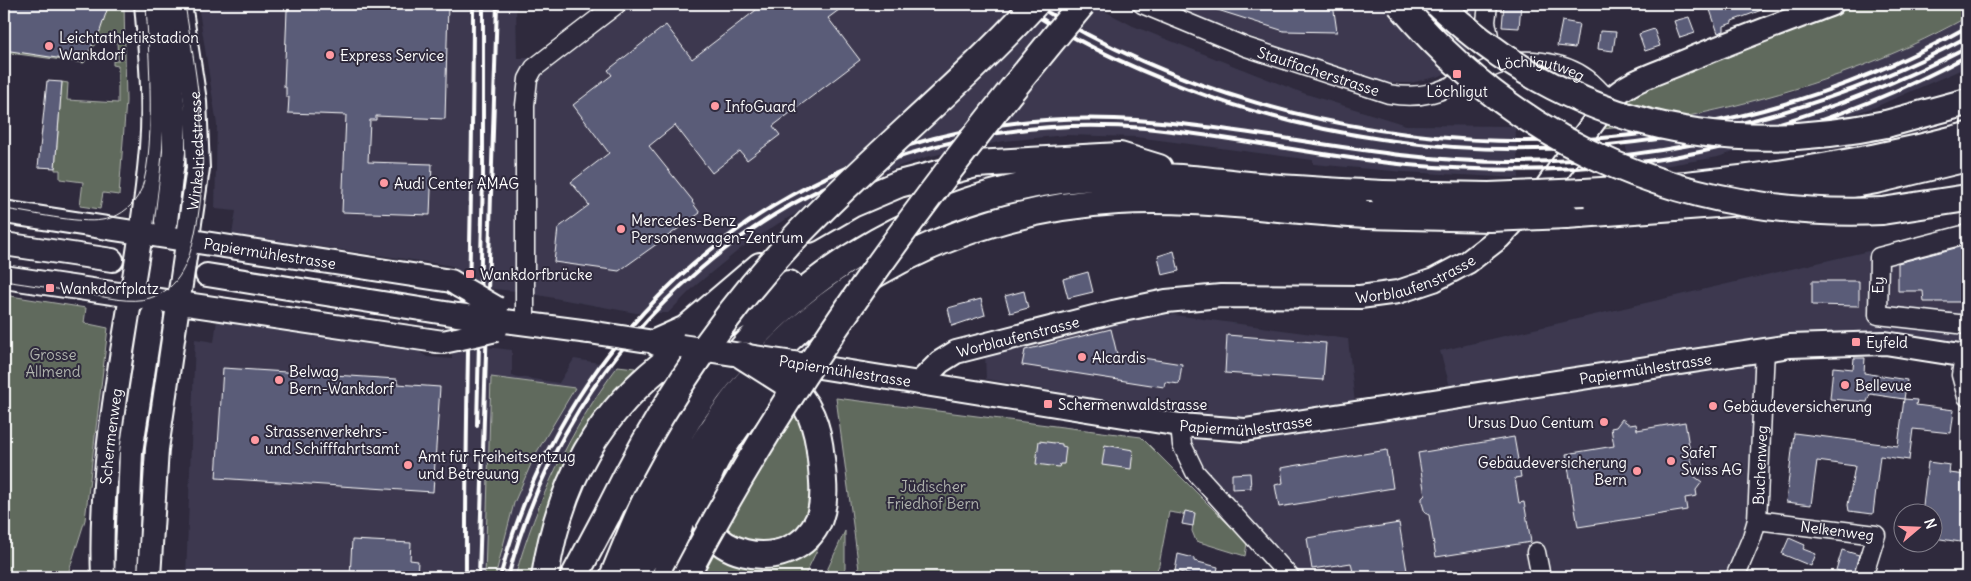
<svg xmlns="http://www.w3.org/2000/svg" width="1971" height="581" font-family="Delius,sans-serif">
<rect width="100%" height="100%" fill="#2f2a3d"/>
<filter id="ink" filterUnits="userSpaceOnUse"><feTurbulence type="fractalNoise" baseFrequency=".02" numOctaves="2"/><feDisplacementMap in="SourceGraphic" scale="10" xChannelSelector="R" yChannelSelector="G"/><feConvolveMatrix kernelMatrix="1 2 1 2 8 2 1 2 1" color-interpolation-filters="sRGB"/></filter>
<g filter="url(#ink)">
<path fill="#3c394f" d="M198,4H516L517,58H546L617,4H1091L1133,26L1303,93L1406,125L1515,126L1519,178L1404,172L1313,164V160L1136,137L1065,135L1004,141L926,157L868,177L834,193L779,223L740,249L695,286L668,313H636L516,291L456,286V267L447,265L232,234L236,211L215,209L217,125Z
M1163,4H1477L1463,64L1440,76L1410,83H1382L1348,73Z
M1967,17V67L1875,107L1718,157L1632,171L1621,128L1690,116L1798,90L1944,30Z
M1967,228V356L1765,349L1757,520L1735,577H1290L1200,479L1180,425L1453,397L1440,351Z
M1160,313L1348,339L1355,404L1220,420L986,379L985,353Z
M217,320L408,344L427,357L452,359V343L512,350V376L559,383L574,359L618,366L571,437L539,502L515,577H186L195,339L214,342Z"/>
<path fill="#616a5d" stroke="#b0b4ae" d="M4,4H124L126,101L119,195L103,193L100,209L80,206L83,182L60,179V170H55L62,82L68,83L67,100L118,103V66L113,65V61H118L117,42L98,39L84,63L10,53L4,88Z
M1855,4H1967V17C1891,59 1817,85 1733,106C1690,116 1646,126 1602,129L1626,100L1644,90Z
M4,295L86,308L84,323L108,328L85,520L67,577H4Z
M618,366L635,368C576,430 542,492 532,577H515C537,500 570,430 618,366Z
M491,377L575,388L535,455L514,503L495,577H485Z
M774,392C783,399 792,406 798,416C810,437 814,504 802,525C795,538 771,548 756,547C748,546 736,538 729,534L713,497L719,479Z
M836,398L1141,437L1247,543L1245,556L1196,541L1192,531L1194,516L1169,512L1159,565L1154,577H860Z
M692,522L707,541L820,544L804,577H700L708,561L686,556L685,546Z
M845,531V577H824Z"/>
<path fill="#5a5b78" stroke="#fff" d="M4,4H109L100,31L83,62L4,50Z
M289,4H448L445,119L376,116V120H370L368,162L432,164L430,215L342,212L346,115L288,113L289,97H286V87H284L287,10H289Z
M764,4H847L828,18L860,60L773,126L780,135L747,160L740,151L712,173L675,125L649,146L693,201L692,202L700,213L619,271L554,262L558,228L589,205L571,182L609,153L573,105L612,75L608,70L666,25L692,59Z
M1206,4H1333L1337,32L1284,31L1205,6Z
M1504,4H1521L1519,28L1502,27Z
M1720,4H1774L1775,5L1732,21V23L1724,26V31L1718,33L1709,7Z
M1689,17L1695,33L1680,38L1674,21Z
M1562,21L1579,24L1575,48L1557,46Z
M1654,29L1660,46L1645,51L1639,34Z
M1600,31L1616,32L1613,51L1598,49Z
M47,81L62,82L55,168L38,167Z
M1967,245V302H1924L1923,291H1898V263Z
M1174,251L1179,271L1162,275L1158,256Z
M1088,272L1093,292L1068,298L1063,279Z
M1812,281H1859V306L1812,305Z
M1024,291L1028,308L1010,313L1005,296Z
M981,299L985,315L952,326L948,308Z
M1111,329L1117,354L1182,364L1179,384L1165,382L1164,387L1022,365L1025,350Z
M1227,335L1326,343L1323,380L1225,373Z
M1854,358H1865L1864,373L1907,380L1904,399L1870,394L1867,402L1830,399L1833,367L1853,369Z
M223,368L397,379V384L440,387L433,492L216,478Z
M1904,399L1917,400L1916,405L1954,410L1951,433L1913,429L1909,460L1880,456L1873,514L1849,511L1848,505L1855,466L1817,461L1811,505L1786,502L1794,433L1898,446Z
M1622,419L1630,425L1636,424L1637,430L1685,422L1694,476L1702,482L1696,490L1697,496L1685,498L1687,510L1578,527L1566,454L1614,446L1611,428L1616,427Z
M1514,437L1521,477L1515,478L1519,503L1524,502L1531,542L1436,557L1429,515L1425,513L1422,503V498L1425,495L1418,453Z
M1039,441L1062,444V446L1066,447L1064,464H1060L1059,467L1036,464Z
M1105,445L1133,450L1131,469L1102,465Z
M1387,450L1393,488L1279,507L1275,485L1283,483L1281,468Z
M1928,462L1950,465L1949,473L1967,475V543L1934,538V514H1922Z
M1250,473L1251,488L1232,489V474Z
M1185,511L1195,513L1193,526L1182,524Z
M1399,523L1408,577H1354L1351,563L1312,569L1307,538Z
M1789,538L1805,545L1803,549L1816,554L1811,566L1782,554Z
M352,540L411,543L410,560L418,561L417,577H350Z
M1842,550L1859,555L1853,576L1836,570Z
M1178,554L1194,558V561L1218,567L1216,577H1201L1175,571Z"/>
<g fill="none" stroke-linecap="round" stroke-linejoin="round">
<g stroke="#fff" stroke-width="21">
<g id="minor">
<path id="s1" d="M1142,4L1246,47L1389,94C1436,102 1454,82 1495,66C1522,56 1563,61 1587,79C1595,85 1602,93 1609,101"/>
<path d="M1488,4L1486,22L1492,50"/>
<path d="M1967,234L1879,257L1878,315L1967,325"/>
<path d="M525,322V105L528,79L534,68L617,4"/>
<path d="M1964,355L1961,375L1967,397"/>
<path d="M1180,425L1182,445L1195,472L1290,577"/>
<path id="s2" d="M1757,520L1876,535L1863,577"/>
<path d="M1536,552L1541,577"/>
<path id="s3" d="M1735,577L1752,537L1757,520L1765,349"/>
</g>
</g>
<g stroke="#fff" stroke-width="26">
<g id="major">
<path d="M162,4L174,111V152L166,221"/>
<path id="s4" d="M4,212L451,281L459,286"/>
<path d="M4,244L112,260"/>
<path d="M207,275L458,315"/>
<path d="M4,277L443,342L457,339"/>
<path d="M497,320L589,332"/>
<path id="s5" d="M813,366L1180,425L1245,430L1790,346L1885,343L1967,356"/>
<path id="s6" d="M920,382L940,362L956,352L1113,312L1166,301L1221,296L1360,297L1398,292L1434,280L1468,262L1499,238L1545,189L1609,101C1627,82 1652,75 1676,65C1727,43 1780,24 1832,4"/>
<path id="s7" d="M103,577C97,433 139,291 151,148C155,100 150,52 146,4"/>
<path d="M126,577L131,452L152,316"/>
<path id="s8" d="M149,577L157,449L198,168L195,101L180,4"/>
</g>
</g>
<g stroke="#fff" stroke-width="30">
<path id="highway" d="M1886,124L1967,102
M1584,192C1713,186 1843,169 1967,136
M1882,211L1967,198
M1566,215L1757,201L1876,180L1967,158
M809,229L852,204L899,184L976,164L1120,156L1159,168
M657,342L686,329L760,266
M763,388C745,420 715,450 705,486C683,558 794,581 819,519C826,500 823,479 821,459C818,427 810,401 783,381
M545,577C559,483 598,411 676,354C712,328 753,310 789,284
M574,577L608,513
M613,577C636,521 659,464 692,413C788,270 947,178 1120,176C1166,175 1212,181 1258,186C1300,190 1341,192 1383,194
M636,577C702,416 792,296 960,234C1011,215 1064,204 1118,201C1200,196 1284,211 1366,215
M666,577L670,553L687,500"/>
</g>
<use href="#minor" stroke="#2f2a3d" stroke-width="18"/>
<use href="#major" stroke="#2f2a3d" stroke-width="22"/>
<use href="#highway" stroke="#2f2a3d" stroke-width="26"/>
<path stroke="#fff" stroke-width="1" d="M4,209C28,212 79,224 102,220C117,218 130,209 138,196C158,163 148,45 146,4
M4,281C31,285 59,289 86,294C106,297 130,304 150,298C180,289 189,261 195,233C212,154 197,83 185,4"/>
<path stroke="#fff" stroke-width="4" d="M1019,4C1070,39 1129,67 1188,89C1440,185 1730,165 1967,37
M1034,4C1312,176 1681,189 1967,27
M1749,141C1825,123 1898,93 1967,56
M477,425L483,176V4
M466,577C465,386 473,195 473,4
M479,577L497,4
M500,577C574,296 823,107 1115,119C1249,124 1379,163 1515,162C1677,161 1824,121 1967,47
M508,577C539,458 604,351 698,271C820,165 984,114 1145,128C1233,136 1320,157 1408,165C1513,174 1619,172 1722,147"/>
<g stroke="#fff" stroke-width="26" stroke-linecap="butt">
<path id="major-bridge" d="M459,286L497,308
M458,315L497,320
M589,332L648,341
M457,339L496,330
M681,346L813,366"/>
</g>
<g stroke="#fff" stroke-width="30" stroke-linecap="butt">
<path id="highway-bridge" d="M1400,4C1523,150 1692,219 1882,211
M1438,4C1565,123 1717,159 1886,124
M1383,194L1489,196L1584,192
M1366,215L1490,218L1566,215
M742,355L783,381
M608,513C658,410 719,317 799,233C875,154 961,85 1035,4
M685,577C793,370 933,183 1082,4"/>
</g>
<use href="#major-bridge" stroke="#2f2a3d" stroke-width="22"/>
<use href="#highway-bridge" stroke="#2f2a3d" stroke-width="26"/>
</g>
</g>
<g fill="#ff9aa2" stroke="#2f2a3d" stroke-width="2">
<circle cx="49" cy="46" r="5"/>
<circle cx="330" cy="55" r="5"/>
<rect x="1452" y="69" width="10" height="10" rx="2.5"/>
<circle cx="715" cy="106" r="5"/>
<circle cx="384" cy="183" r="5"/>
<circle cx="621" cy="229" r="5"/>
<rect x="465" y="269" width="10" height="10" rx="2.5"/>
<rect x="45" y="283" width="10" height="10" rx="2.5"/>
<rect x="1851" y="337" width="10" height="10" rx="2.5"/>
<circle cx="1082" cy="357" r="5"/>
<circle cx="279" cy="380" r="5"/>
<circle cx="1845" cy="385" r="5"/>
<rect x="1043" y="399" width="10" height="10" rx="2.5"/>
<circle cx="1713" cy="406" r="5"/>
<circle cx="1604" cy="422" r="5"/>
<circle cx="255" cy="440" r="5"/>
<circle cx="1671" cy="461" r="5"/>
<circle cx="408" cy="465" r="5"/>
<circle cx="1637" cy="471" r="5"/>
</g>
<g text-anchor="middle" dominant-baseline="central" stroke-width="4" stroke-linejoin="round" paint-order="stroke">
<g font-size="15" fill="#fff" stroke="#2f2a3d" text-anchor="start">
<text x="59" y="37">Leichtathletikstadion<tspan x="59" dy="17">Wankdorf</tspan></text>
<text x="340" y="55">Express Service</text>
<text x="1457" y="91" text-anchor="middle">Löchligut</text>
<text x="725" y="106">InfoGuard</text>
<text x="394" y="183">Audi Center AMAG</text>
<text x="631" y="220">Mercedes-Benz<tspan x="631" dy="17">Personenwagen-Zentrum</tspan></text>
<text x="480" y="274">Wankdorfbrücke</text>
<text x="60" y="288">Wankdorfplatz</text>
<text x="1866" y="342">Eyfeld</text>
<text x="1092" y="357">Alcardis</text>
<text x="289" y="371">Belwag<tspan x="289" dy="17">Bern-Wankdorf</tspan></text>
<text x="1855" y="385">Bellevue</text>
<text x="1058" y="404">Schermenwaldstrasse</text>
<text x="1723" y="406">Gebäudeversicherung</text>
<text x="1594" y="422" text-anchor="end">Ursus Duo Centum</text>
<text x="265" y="431">Strassenverkehrs-<tspan x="265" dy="17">und Schifffahrtsamt</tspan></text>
<text x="1681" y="452">SafeT<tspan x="1681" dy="17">Swiss AG</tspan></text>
<text x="418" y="456">Amt für Freiheitsentzug<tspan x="418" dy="17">und Betreuung</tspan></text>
<text x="1627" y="462" text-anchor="end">Gebäudeversicherung<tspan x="1627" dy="17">Bern</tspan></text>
</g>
<g font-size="15" fill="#fff" stroke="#2f2a3d">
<text stroke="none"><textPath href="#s1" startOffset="422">Löchligutweg</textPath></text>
<text stroke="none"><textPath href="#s1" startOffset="189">Stauffacherstrasse</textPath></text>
<text stroke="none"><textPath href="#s8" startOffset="429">Winkelriedstrasse</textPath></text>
<text stroke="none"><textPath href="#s4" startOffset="269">Papiermühlestrasse</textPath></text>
<text stroke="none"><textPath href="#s6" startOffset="516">Worblaufenstrasse</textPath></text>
<text transform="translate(1878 285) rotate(-89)">Ey</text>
<text stroke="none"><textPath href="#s6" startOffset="111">Worblaufenstrasse</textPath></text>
<text stroke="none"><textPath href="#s5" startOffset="842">Papiermühlestrasse</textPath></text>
<text transform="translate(845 371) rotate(9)">Papiermühlestrasse</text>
<text stroke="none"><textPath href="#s5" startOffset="438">Papiermühlestrasse</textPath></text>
<text stroke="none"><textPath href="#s7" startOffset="141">Schermenweg</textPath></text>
<text stroke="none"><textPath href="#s3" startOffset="116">Buchenweg</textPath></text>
<text stroke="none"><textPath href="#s2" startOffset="81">Nelkenweg</textPath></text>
</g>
<g font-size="15" fill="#b0b4ae" stroke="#2f2a3d">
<text x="53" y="354">Grosse<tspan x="53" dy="17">Allmend</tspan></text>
<text x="933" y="486">Jüdischer<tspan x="933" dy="17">Friedhof Bern</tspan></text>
</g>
</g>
<rect width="1971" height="581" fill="none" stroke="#2f2a3d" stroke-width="20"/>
<rect x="10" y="10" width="1951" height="561" fill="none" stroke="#fff" stroke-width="2" filter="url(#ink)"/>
<g transform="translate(1918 528) rotate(71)"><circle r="24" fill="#2f2a3d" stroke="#827f8b"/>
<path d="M0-4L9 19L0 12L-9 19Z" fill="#ff9aa2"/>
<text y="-8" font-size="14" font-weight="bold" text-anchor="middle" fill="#ffffff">N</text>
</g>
</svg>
